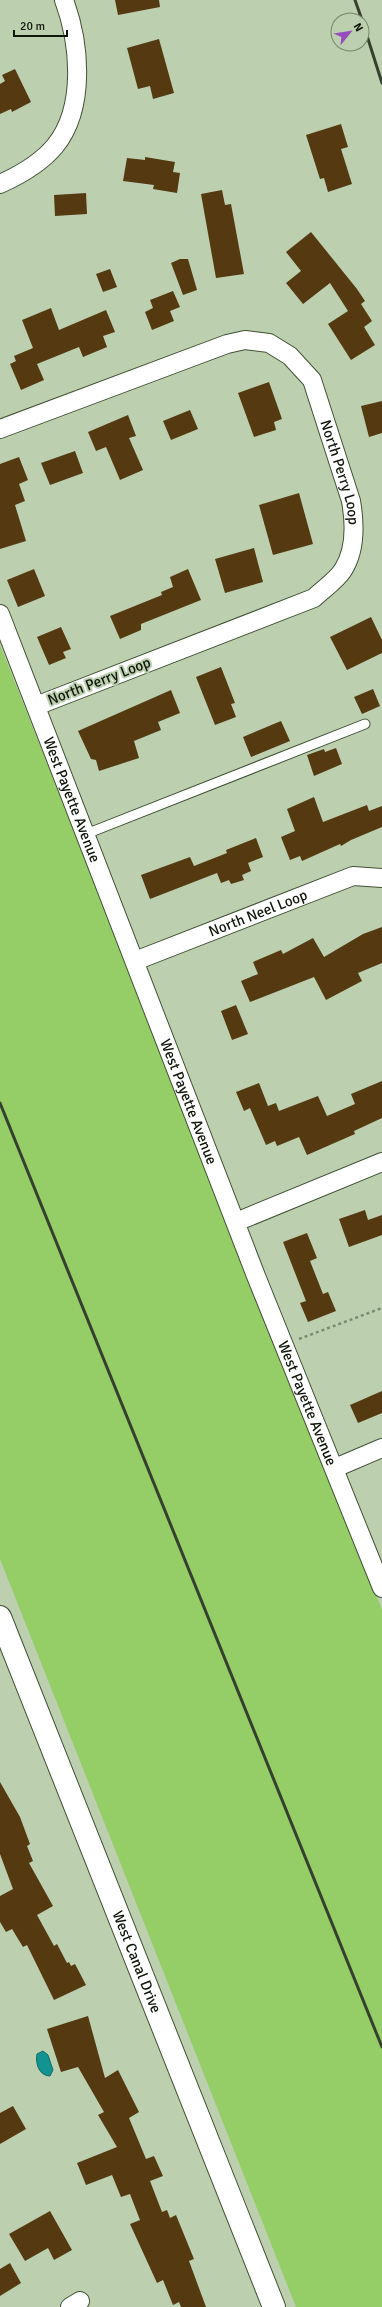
<svg xmlns="http://www.w3.org/2000/svg" width="382" height="2307" font-family="Signika,sans-serif">
<rect width="100%" height="100%" fill="#bcd0af"/>
<path fill="#95cd67" d="M0,645L382,1610V2307H296L0,1559Z"/>
<path fill="#129290" stroke="#116d68" d="M43,2051L48,2055L53,2070L50,2076C39,2076 35,2063 37,2054Z"/>
<path fill="#543911" d="M115,0H159L160,7L118,15Z
M159,39L174,93L153,99L150,86L138,89L127,48Z
M15,69L31,102L12,112L11,109L0,114V84L5,81L2,75Z
M341,124L348,147L341,149L352,184L328,192L324,178L320,179L306,135Z
M145,157L175,162L173,172L180,173L177,193L153,189L154,185L123,181L127,158L145,160Z
M222,190L225,205L231,204L244,274L216,278L201,194Z
M86,193L87,214L55,216L54,195Z
M311,232L357,289L365,301L361,304L372,321L364,327L375,345L351,360L328,324L348,311L330,283L303,304L286,283L301,271L286,252Z
M180,259H188L197,290L183,295L171,263Z
M110,269L117,287L103,292L96,274Z
M173,291L180,307L170,311L174,321L152,330L145,312L153,308L150,300Z
M51,308L59,330L106,310L115,332L103,336L107,347L83,357L79,347L37,364L44,380L21,390L10,364L16,361L14,356L33,348L22,320Z
M269,382L282,419L274,422L276,430L254,437L238,393Z
M382,401V433L369,437L361,406Z
M190,410L198,429L171,440L163,421Z
M128,415L136,436L129,438L143,470L120,480L106,447L96,451L88,432Z
M75,451L83,473L50,485L41,463Z
M19,457L28,480L19,484L25,501L15,505L26,541L0,549V464Z
M299,493L313,544L273,555L259,505Z
M254,548L263,582L225,593L215,559Z
M34,569L45,596L18,607L7,580Z
M188,569L201,600L141,624V630L120,639L110,616L162,595L161,592L173,587L170,577Z
M371,617L382,640V653L347,670L330,637Z
M61,627L71,649L63,652L66,658L49,665L37,637Z
M221,667L235,703L231,704L236,717L215,725L196,677Z
M373,689L380,706L362,714L354,697Z
M171,690L180,713L158,722L161,730L134,741L139,758L99,771L96,760L91,759L78,731Z
M281,721L290,741L251,757L243,737Z
M336,748L342,764L314,776L307,755L324,749L325,752Z
M314,797L323,822L367,805L369,811L382,806V827L351,840L341,846L340,844L302,861L300,856L290,860L281,837L295,831L287,809Z
M256,838L263,857L248,863L251,871L242,875L244,880L231,884L229,880L221,883L217,873L150,899L141,875L190,857L194,866L227,853L226,850Z
M382,927V963L358,973L362,981L326,1000L314,977L250,1002L241,981L258,974L253,962L281,950L283,954L313,938L324,957L363,934Z
M236,1005L248,1034L232,1040L221,1011Z
M382,1081V1118L354,1131L355,1134L307,1155L299,1137L277,1146L275,1141L266,1145L250,1108L244,1111L236,1092L259,1083L268,1106L276,1103L279,1111L318,1096L327,1116L355,1104L351,1094Z
M365,1210L368,1220L382,1215V1235L349,1247L339,1219Z
M307,1233L317,1258L310,1261L323,1294L328,1292L336,1311L308,1322L300,1303L306,1301L283,1242Z
M382,1391V1413L358,1423L350,1405Z
M0,1782L20,1817L30,1844L27,1846L33,1861L29,1863L53,1906L37,1915L54,1946L57,1944L67,1963L69,1962L71,1966L75,1964L86,1985L54,2000L27,1945L23,1947L12,1929L6,1932L0,1922V1896L13,1889L0,1854Z
M88,2016L105,2078L118,2070L139,2112L129,2118L146,2159L154,2156L163,2176L150,2181L162,2212L167,2210L170,2218L176,2215L194,2259L189,2261L206,2307H181L179,2302L173,2305L163,2280L157,2283L130,2224L140,2220L130,2194L121,2197L112,2175L86,2185L77,2163L117,2147L98,2115L104,2112L78,2067L61,2072L47,2029Z
M13,2106L26,2129L0,2144V2113Z
M50,2211L72,2250L54,2260L48,2248L25,2261L9,2234Z
M10,2263L21,2283L0,2296V2269Z"/>
<g fill="none" stroke-linecap="round" stroke-linejoin="round">
<g stroke="#415134" stroke-width="11">
<path id="lane" d="M86,834L365,724"/>
</g>
<g stroke="#415134" stroke-width="20">
<g id="street">
<path d="M0,184C20,175 41,163 55,146C86,108 80,43 64,0"/>
<path id="s1" d="M0,429L227,344L245,340L269,343L290,356L312,380L351,501C355,524 356,550 343,570C336,581 323,589 314,598L36,706"/>
<path id="s2" d="M0,614L256,1276L382,1588"/>
<path id="s3" d="M135,961L353,876L382,878"/>
<path d="M236,1222L382,1162"/>
<path d="M335,1468L382,1448"/>
<path d="M70,2307L80,2301"/>
</g>
</g>
<g stroke="#415134" stroke-width="24">
<g id="secondary">
<path id="s4" d="M0,1617L274,2307"/>
</g>
</g>
<path stroke="#7b8a71" stroke-width="2.5" stroke-dasharray="3 3" stroke-linecap="butt" d="M299,1339L382,1308"/>
<use href="#lane" stroke="#fff" stroke-width="9"/>
<use href="#street" stroke="#fff" stroke-width="18"/>
<use href="#secondary" stroke="#fff" stroke-width="22"/>
<path stroke="#36402f" stroke-width="3" d="M355,0L362,20
M362,20L382,83
M0,1103L382,2047"/>
</g>
<g text-anchor="middle" dominant-baseline="central" stroke-width="4" stroke-linejoin="round" paint-order="stroke">
<g font-size="15" fill="#0f160a" stroke="#bcd0af">
<text stroke="none"><textPath href="#s1" startOffset="439">North Perry Loop</textPath></text>
<text transform="translate(99 681) rotate(-21)">North Perry Loop</text>
<text stroke="none"><textPath href="#s2" startOffset="199">West Payette Avenue</textPath></text>
<text stroke="none"><textPath href="#s3" startOffset="132">North Neel Loop</textPath></text>
<text stroke="none"><textPath href="#s2" startOffset="523">West Payette Avenue</textPath></text>
<text stroke="none"><textPath href="#s2" startOffset="847">West Payette Avenue</textPath></text>
<text stroke="none"><textPath href="#s4" startOffset="371">West Canal Drive</textPath></text>
</g>
</g>
<g transform="translate(350 32) rotate(60)"><circle r="19" fill="#bcd0af" stroke="#77866d"/>
<path d="M0-3L7 15L0 10L-7 15Z" fill="#974cbd"/>
<text y="-6" font-size="11" font-weight="bold" text-anchor="middle" fill="#0f160a">N</text>
</g>
<path d="M14 30v6h53v-6" fill="none" stroke="#0f160a" stroke-width="2"/>
<text x="20" y="30" font-size="12" fill="#0f160a" stroke="#bcd0af" stroke-width="3" paint-order="stroke">20 m</text>
</svg>
